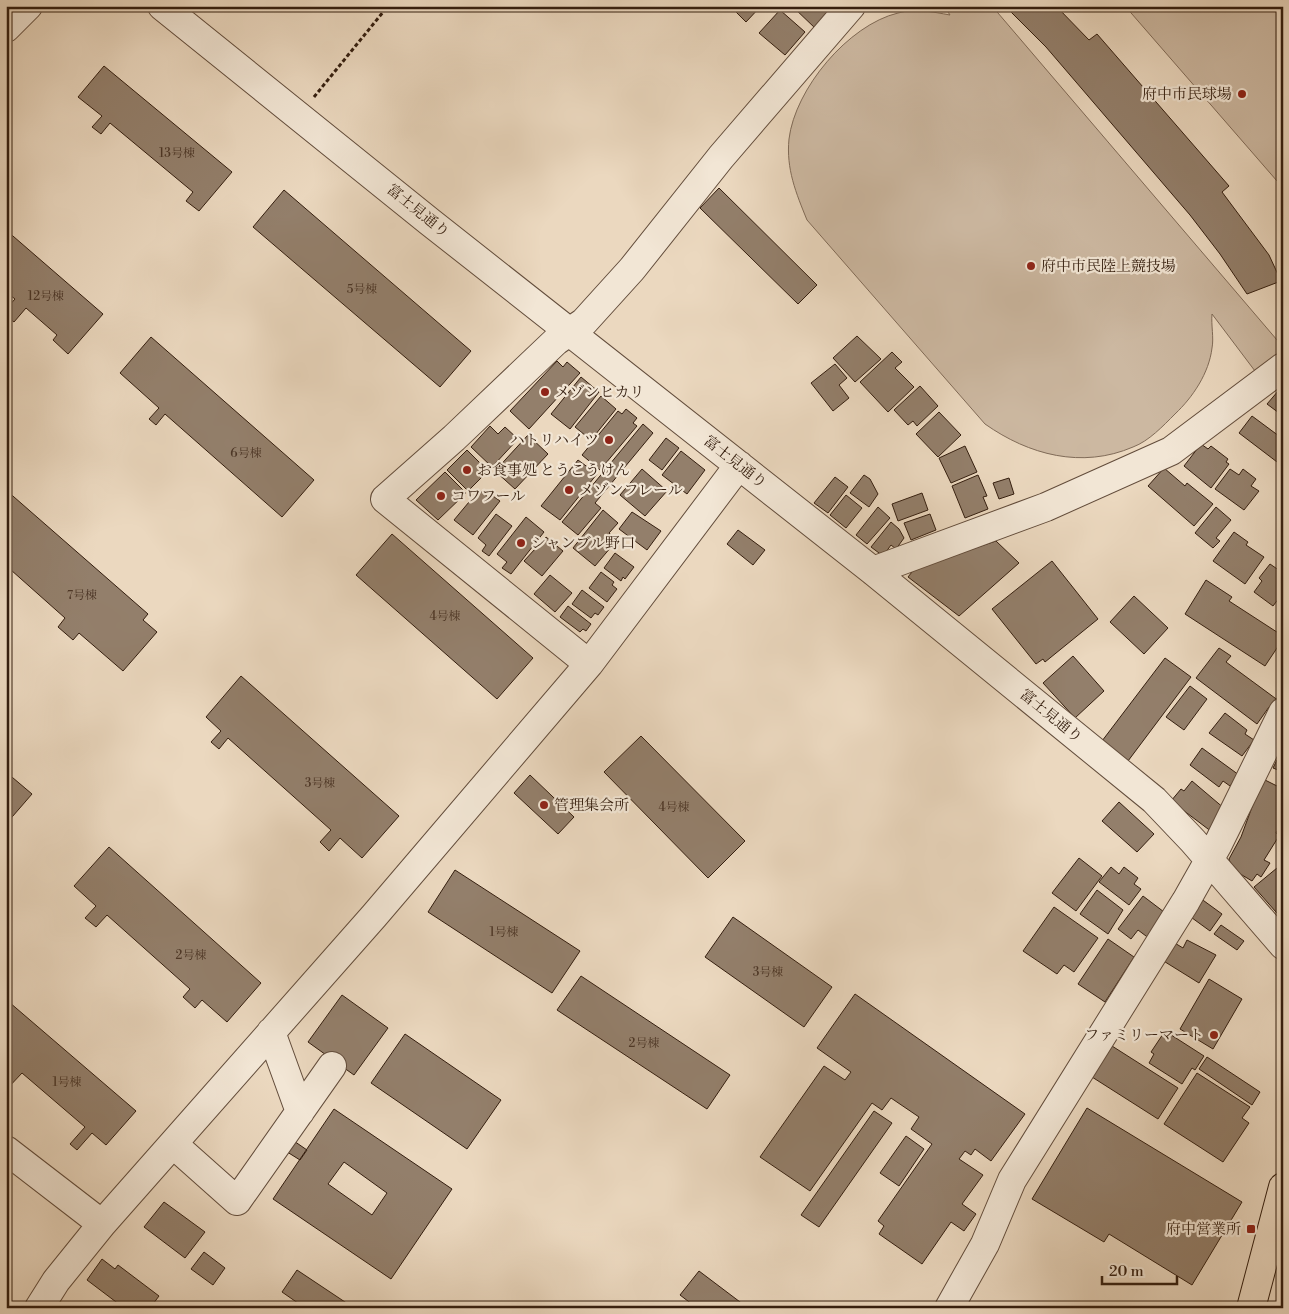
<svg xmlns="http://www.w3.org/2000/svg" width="1289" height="1314" font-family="'Libre Bodoni','Noto Serif JP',serif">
<rect width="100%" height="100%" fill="#ebd8bf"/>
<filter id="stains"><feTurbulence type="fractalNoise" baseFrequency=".004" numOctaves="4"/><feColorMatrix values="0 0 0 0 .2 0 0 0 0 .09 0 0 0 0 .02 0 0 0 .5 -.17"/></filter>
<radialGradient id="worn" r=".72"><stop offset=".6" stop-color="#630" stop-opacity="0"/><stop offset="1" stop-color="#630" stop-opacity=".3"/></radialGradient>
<path fill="#ccb8a1" stroke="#806b58" d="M944,6H992L1283,347V352L1255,371L1212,314C1211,325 1214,338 1212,348C1209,373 1193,397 1175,414C1163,426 1149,441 1133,447C1082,469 1029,455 985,424L807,220C796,193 786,169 789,139C795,89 848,25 898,13C915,8 933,12 950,15Z
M1125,6H1283V187L1277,181Z"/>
<path fill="#937f6b" stroke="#341e0f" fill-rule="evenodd" d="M730,6H761L746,22Z
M792,6H831L834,9L816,29Z
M1005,6H1056L1089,40L1097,34L1229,186L1222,192L1269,255L1281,281L1247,294L1220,254L1190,215L1046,47Z
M780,10L805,32L785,55L759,33Z
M104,66L232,172L199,211L186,201L193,192L110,123L101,134L92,127L102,116L78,97Z
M719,188L817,285L798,304L700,208Z
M284,190L471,351L440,387L253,227Z
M6,230L103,314L68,354L53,340L57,335L26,308L14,322L6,316V309L15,299L6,292Z
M857,336L881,359L855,382L833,358Z
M151,337L314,480L282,517L165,414L156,425L149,419L159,408L120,373Z
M892,352L902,362L895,368L914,387L888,412L860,382Z
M557,361L563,367L567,362L580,373L529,429L510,411Z
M835,364L847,378L839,385L849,398L833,411L811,383Z
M581,377L599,392L570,429L551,414Z
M920,386L938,406L917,426L913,421L908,425L894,410Z
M1279,390L1283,393V416L1267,404Z
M601,396L616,409L591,440L575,427Z
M626,409L637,418L633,423L637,426L600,470L582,455L618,411L622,414Z
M939,412L961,435L938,457L916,434Z
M1252,416L1283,439L1281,465L1239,433Z
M643,424L653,433L595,503L601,508L578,535L562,522Z
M490,426L498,434L505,427L518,439L492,467L471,447Z
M528,435L548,454L515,489L495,471Z
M666,438L679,448L662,470L649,460Z
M1201,444L1208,449L1211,446L1228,459L1226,462L1229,464L1211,488L1184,466Z
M965,446L977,472L951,483L939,458Z
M467,450L488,471L468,491L447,470Z
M681,451L705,470L687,494L662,475Z
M578,460L597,474L560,520L541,506Z
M1164,468L1185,486L1187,483L1213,504L1194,526L1148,486Z
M642,469L667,491L645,516L620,495Z
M1230,469L1239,475L1243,469L1256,479L1251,486L1259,491L1244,510L1215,489Z
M445,472L466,493L438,520L416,500Z
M864,475L870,479L878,494L869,507L850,493Z
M978,475L987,496L983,497L988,509L965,518L952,486Z
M835,477L848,487L828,513L814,503Z
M1009,478L1014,494L999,499L993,483Z
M6,490L148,614L143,620L157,632L123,671L79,633L73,640L58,627L65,618L11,570L6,576Z
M479,490L488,497L490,494L500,501L473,535L454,520Z
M922,493L928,510L898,521L892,504Z
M846,495L862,508L846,528L830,515Z
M878,507L890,518L867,544L856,535Z
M1216,507L1231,520L1216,538L1220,541L1213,548L1195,533Z
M603,510L618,523L609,533L617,540L595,566L573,548Z
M632,512L661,531L647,550L619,529Z
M496,514L512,526L489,556L482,551L486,545L478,538Z
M930,514L936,530L911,540L904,523Z
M526,517L544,532L511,574L502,568L507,562L497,554Z
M891,522L899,529L904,538L896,549L891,545L883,556L871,547Z
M738,530L765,550L753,565L727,544Z
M1234,532L1248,542L1246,545L1264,557L1245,584L1213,561Z
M392,534L533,658L497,699L356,575Z
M546,537L563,551L542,576L524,561Z
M996,541L1019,563L959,616L908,577L916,567Z
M615,553L634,567L625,579L623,577L621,581L604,568Z
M1052,561L1098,619L1045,662L1043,659L1036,664L992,609Z
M1270,564L1283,573V593L1273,606L1254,592L1262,581L1259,578Z
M601,572L614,582L612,585L617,589L607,602L589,588Z
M550,575L572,593L555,612L534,594Z
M1206,580L1232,597L1229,601L1283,636V639L1265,666L1185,614Z
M582,590L604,607L598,615L595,613L591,618L572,604Z
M1134,596L1168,628L1144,654L1110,622Z
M568,606L591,624L586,631L583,629L580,632L560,617Z
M1219,648L1231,656L1226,662L1279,701L1273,710L1269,707L1257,724L1196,678Z
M1073,656L1104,691L1075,718L1043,683Z
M1165,658L1191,677L1128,761L1102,741Z
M241,676L399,816L362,858L340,838L329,851L320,842L331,830L228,738L219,749L211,742L221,731L206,717Z
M1190,686L1207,699L1184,730L1166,717Z
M1225,713L1247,730L1245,734L1254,740L1242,756L1209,733Z
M641,736L745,841L708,878L604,772Z
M1202,748L1239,775L1230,786L1223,781L1219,787L1190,765Z
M1283,748V772L1273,768Z
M6,772L32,794L6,824Z
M530,775L574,817L558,834L514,793Z
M1265,780L1283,789V821L1276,833L1279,836L1264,860L1270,863L1261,877L1257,874L1252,881L1232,869L1229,859L1241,837L1255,799Z
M1192,781L1225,809L1212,832L1171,801L1181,789L1184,791Z
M1119,802L1154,834L1137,852L1102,821Z
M109,847L261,983L227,1022L202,1000L195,1008L183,997L190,989L107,915L96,927L85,918L96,906L74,886Z
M1079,858L1102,876L1076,911L1052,893Z
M1111,867L1119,874L1124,867L1138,878L1134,884L1141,889L1129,905L1099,882Z
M1277,868L1283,875V920L1254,887Z
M455,870L580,951L552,993L428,912Z
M1097,890L1123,910L1108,934L1080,914Z
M1143,896L1168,915L1150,939L1138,930L1131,939L1118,929Z
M1200,898L1222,914L1210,931L1188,915Z
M1054,907L1098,938L1074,972L1064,965L1057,974L1023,951Z
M733,917L832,987L804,1027L705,957Z
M1221,925L1244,941L1237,950L1214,934Z
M1108,939L1134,957L1105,1002L1078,984Z
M1187,940L1216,955L1199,983L1162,960L1173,942L1183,948Z
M581,976L730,1075L707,1109L557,1010Z
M1209,979L1242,999L1213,1049L1180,1029Z
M855,994L1025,1114L991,1161L975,1149L971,1155L965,1151L959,1159L983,1175L962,1204L976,1214L964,1231L951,1222L922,1264L879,1234L884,1226L878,1221L932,1144L911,1129L919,1117L891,1098L882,1110L872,1103L810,1191L760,1157L824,1066L845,1080L851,1072L817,1048Z
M342,995L388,1028L354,1075L308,1042Z
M9,1002L136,1111L106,1145L92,1133L77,1150L70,1144L85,1127L22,1073L6,1090V1005Z
M1165,1031L1204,1056L1195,1070L1192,1068L1182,1084L1149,1063L1154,1054L1151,1052Z
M405,1034L501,1100L467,1149L371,1083Z
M1112,1046L1178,1088L1158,1119L1092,1077Z
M1207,1057L1260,1092L1252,1105L1199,1069Z
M1197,1073L1250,1107L1242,1118L1249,1123L1223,1162L1164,1124Z
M1087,1108L1242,1202L1192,1285L1109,1234L1104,1242L1032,1199Z
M334,1109L452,1189L391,1279L273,1199ZM344,1162L387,1193L372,1215L328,1184Z
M874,1111L892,1123L819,1227L801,1215Z
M906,1136L924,1149L899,1186L880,1173Z
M291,1139L307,1150L300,1160L284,1150Z
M164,1202L205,1232L185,1258L144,1227Z
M204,1252L225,1268L213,1285L191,1269Z
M102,1259L115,1269L118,1265L159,1296L150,1308H124L87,1280Z
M297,1270L354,1308H305L282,1292Z
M699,1271L748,1308H697L680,1295Z"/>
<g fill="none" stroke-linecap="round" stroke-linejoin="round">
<g stroke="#624c3b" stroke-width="30">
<path id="minor" d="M162,6L430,222L873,571L1154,800L1193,841L1283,945
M6,28L28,6
M873,571L1046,507L1171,451L1283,367
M589,664L385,499L454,438L556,341L584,322L632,269L721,157L851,6
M271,1032L300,1112
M173,1144L237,1201L332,1066
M6,1150L102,1224
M39,1308L56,1281L102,1224L374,916L589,664L739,465
M949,1308L985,1244L1012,1180L1186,901L1217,846L1283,712"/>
</g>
<g stroke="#341e0f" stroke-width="30">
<path id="major" d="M1251,1308L1283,1187"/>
</g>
<path stroke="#341e0f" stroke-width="3" stroke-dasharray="4 2.5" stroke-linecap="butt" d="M314,97L388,6"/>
<use href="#minor" stroke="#f2e6d5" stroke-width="28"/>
<use href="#major" stroke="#ebd8bf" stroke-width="28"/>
</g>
<g fill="#8f2418" stroke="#f2e6d5" stroke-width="2">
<circle cx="1242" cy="94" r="5"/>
<circle cx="1031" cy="266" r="5"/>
<circle cx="545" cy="392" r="5"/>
<circle cx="609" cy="440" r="5"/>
<circle cx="467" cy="470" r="5"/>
<circle cx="569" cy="490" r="5"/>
<circle cx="441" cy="496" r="5"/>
<circle cx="521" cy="543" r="5"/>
<circle cx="544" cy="805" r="5"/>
<circle cx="1214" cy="1035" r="5"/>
<rect x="1246" y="1224" width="10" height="10" rx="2.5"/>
</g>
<g text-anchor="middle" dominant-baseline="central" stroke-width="4.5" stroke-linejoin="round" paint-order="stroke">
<g font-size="12" fill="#4c3626">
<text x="177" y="153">13号棟</text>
<text x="362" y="289">5号棟</text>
<text x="46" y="296">12号棟</text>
<text x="246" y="453">6号棟</text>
<text x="82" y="595">7号棟</text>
<text x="445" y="616">4号棟</text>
<text x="320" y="783">3号棟</text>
<text x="674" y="807">4号棟</text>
<text x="504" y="932">1号棟</text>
<text x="191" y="955">2号棟</text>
<text x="768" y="972">3号棟</text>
<text x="644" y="1043">2号棟</text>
<text x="67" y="1082">1号棟</text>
</g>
<g font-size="15" fill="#341e0f" stroke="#f2e6d5" text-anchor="start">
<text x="1232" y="94" text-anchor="end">府中市民球場</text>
<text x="1041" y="266">府中市民陸上競技場</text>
<text x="555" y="392">メゾンヒカリ</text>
<text x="599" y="440" text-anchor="end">ハトリハイツ</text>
<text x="477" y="470">お食事処 とうこうけん</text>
<text x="579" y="490">メゾンフレール</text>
<text x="451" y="496">コワフール</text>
<text x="531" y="543">シャンブル野口</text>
<text x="554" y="805">管理集会所</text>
<text x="1204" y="1035" text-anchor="end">ファミリーマート</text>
<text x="1241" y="1229" text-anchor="end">府中営業所</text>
</g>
<g font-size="15" fill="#341e0f" stroke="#f2e6d5">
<text transform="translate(418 211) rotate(39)">富士見通り</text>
<text transform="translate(735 462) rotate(38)">富士見通り</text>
<text transform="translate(1051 716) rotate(39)">富士見通り</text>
</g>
</g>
<rect width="1289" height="1314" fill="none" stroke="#ebd8bf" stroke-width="25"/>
<rect x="8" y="8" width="1274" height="1299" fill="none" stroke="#341e0f" stroke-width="2.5"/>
<rect x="12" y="12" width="1264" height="1289" fill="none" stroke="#341e0f"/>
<path d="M1102 1276v8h75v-8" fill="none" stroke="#341e0f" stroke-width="2.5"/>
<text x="1109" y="1276" font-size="15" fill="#341e0f" stroke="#f2e6d5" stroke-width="4" paint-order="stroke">20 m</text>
<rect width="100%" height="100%" filter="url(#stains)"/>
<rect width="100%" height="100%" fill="url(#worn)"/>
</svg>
